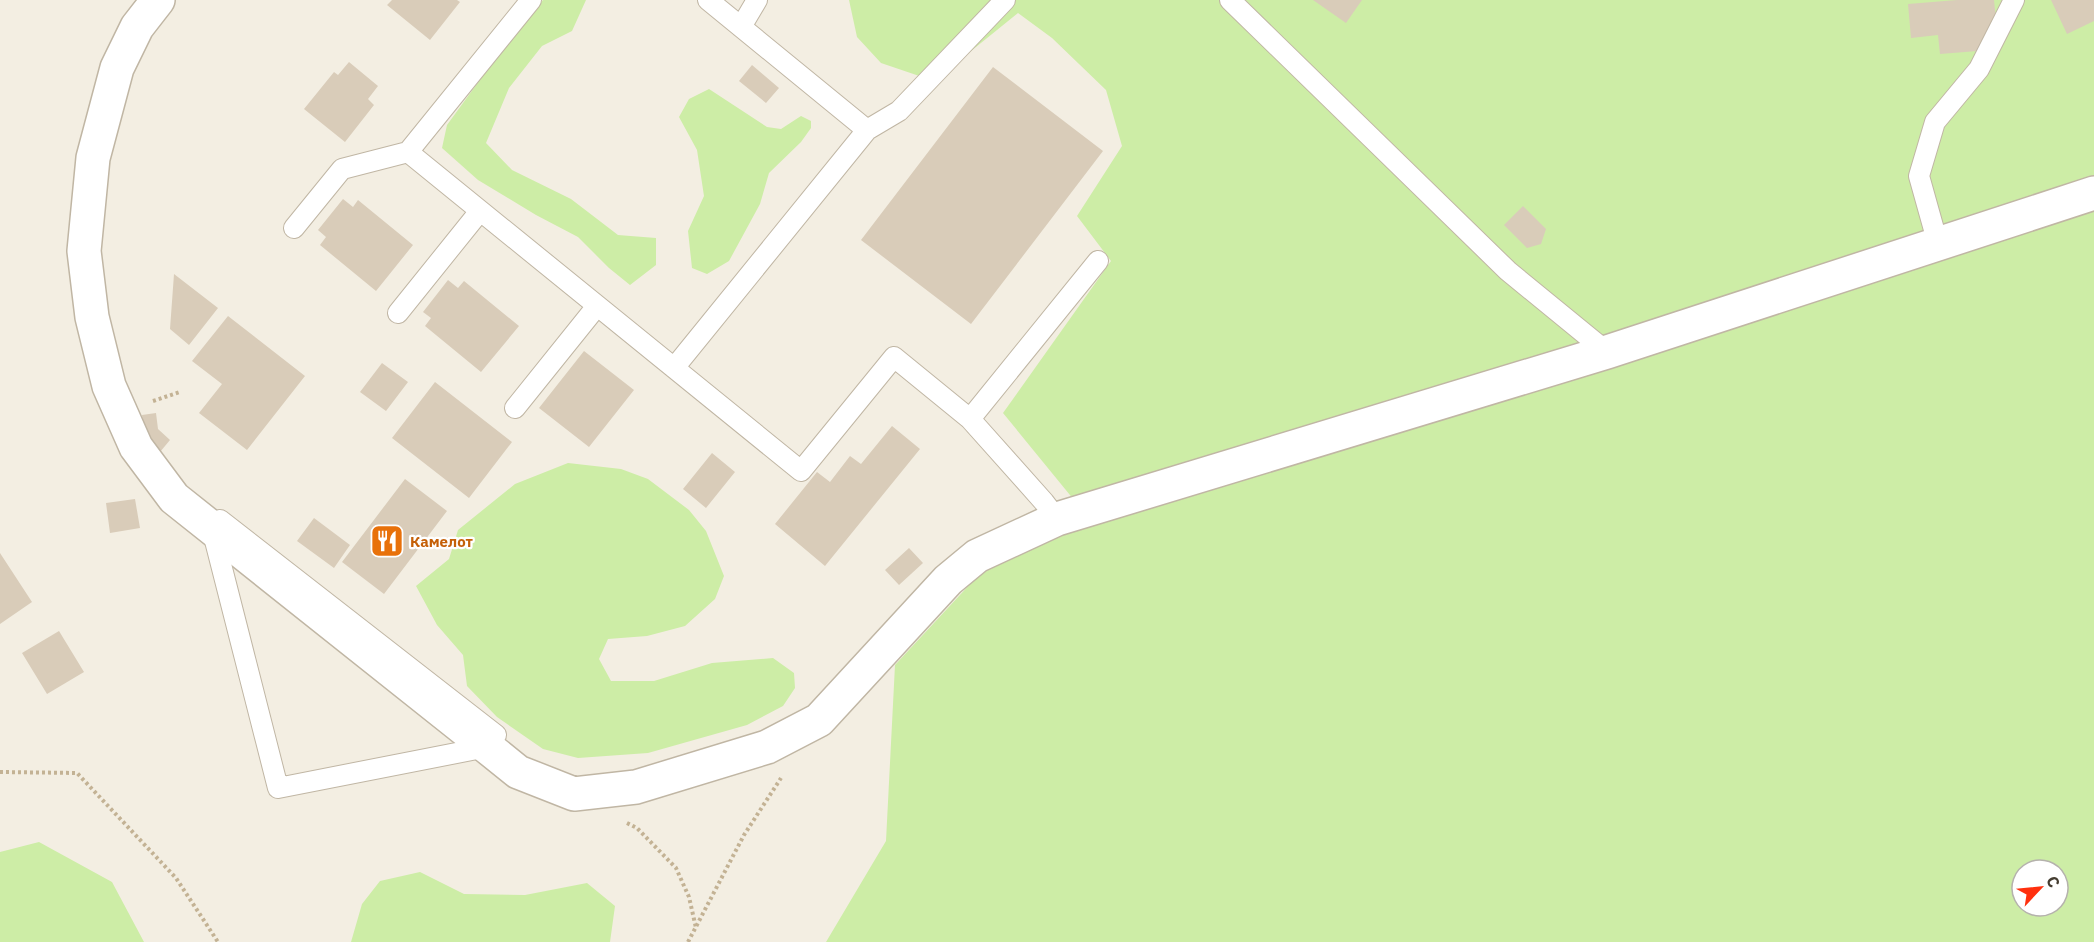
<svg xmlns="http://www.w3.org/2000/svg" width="2094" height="942" font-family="'IBM Plex Sans',sans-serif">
<rect width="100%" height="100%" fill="#f3eee2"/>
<path fill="#cdeda6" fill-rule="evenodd" d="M543,0H586L572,31L542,46L509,88L486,143L512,170L571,199L618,235L656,238V265L630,285L609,268L578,237L536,215L478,180L442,148L447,125L517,29Z
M849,0H2094V942H826L886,841L895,665L985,568L1092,522L1003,413L1111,261L1077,216L1122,146L1106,90L1052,38L1018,13L934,81L881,63L857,37ZM2022,870H2058V906H2022Z
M709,89L767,127L781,129L801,116L811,121V128L801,142L769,173L760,204L729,261L707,274L692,268L688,231L704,196L697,150L679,117L689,99Z
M568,463L621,469L648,479L689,510L706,531L724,576L715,599L685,626L647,636L608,639L599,659L611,681H654L712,663L773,658L794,673L795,688L783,706L747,725L648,753L578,758L543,749L497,717L467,686L463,655L437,625L416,586L449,559L458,530L515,484Z
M39,842L112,882L144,942H0V852Z
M420,872L464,894L525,895L587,883L615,906L610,942H351L362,904L380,881Z"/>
<path fill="#d9ccb9" d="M392,0H457L460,2L430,40L387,5Z
M1313,0H1362L1346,23Z
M1957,0H1994L1997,30L1990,50L1940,54L1938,35L1911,38L1908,4Z
M2051,0H2094V21L2067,34Z
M349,62L378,86L368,99L374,105L345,142L304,109L334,72L338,75Z
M752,65L779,88L766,103L739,81Z
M993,67L1103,151L971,324L861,240Z
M343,199L353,207L358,200L413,245L376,291L320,245L326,237L318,230Z
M1523,206L1546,229L1541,244L1527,248L1504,225Z
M174,274L218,308L189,345L170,329Z
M448,280L458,288L464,281L519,326L481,372L425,326L431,318L423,312Z
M228,316L305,376L247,450L199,413L222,384L192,361Z
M584,351L634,390L589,447L539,408Z
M382,363L408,382L386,411L360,392Z
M435,382L512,442L469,498L392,438Z
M156,413L158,429L170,440L160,452L144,435L142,415Z
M892,426L920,449L825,566L775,524L817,472L830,482L850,456L861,464Z
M712,453L735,472L706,508L683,489Z
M405,479L447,511L384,594L342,562Z
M135,499L140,528L110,533L106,503Z
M314,518L350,545L334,568L297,541Z
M909,548L923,563L899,585L885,570Z
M0,553L32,602L0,624Z
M59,631L84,672L47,694L22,653Z"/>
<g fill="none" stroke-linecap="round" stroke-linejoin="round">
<g stroke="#c0b6a4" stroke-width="22">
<path id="lane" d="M531,0L408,152L801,471L894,357L970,419L1044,502L1057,519
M1230,0L1508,271L1607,352
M741,27L757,0
M867,130L899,111L1005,0
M294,228L342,169L408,152
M1938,244L1919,176L1935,122L1979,69L2014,0
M398,313L480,211
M674,368L867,130L708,0
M515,408L597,306
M970,419L1098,261
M220,520L496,735L487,747L278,788L212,529Z"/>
</g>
<g stroke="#c0b6a4" stroke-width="36">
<path id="street" d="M158,0L137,27L117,68L93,158L84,251L92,317L109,386L136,447L174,498L487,747L518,772L574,794L636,787L767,747L819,720L948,580L977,556L1057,519L1607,352L2094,193"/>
</g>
<path stroke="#c3b294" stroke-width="4" stroke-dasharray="3 3" stroke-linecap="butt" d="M153,401L180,392
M0,772L77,773L176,878L218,942
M627,823L637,828L676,868L689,897L696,928
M688,942L744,835L781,778"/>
<use href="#lane" stroke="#fff" stroke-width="20"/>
<use href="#street" stroke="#fff" stroke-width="33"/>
</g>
<defs>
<g id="restaurant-square" transform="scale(1.725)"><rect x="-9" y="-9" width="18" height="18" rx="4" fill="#e8710a" stroke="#fff"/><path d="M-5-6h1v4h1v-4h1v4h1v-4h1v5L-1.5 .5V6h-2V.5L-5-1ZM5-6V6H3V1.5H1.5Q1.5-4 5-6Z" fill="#fff"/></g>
</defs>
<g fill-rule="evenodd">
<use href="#restaurant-square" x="387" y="541"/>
</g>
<g text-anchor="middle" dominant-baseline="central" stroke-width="4.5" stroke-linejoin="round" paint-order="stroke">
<g font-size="15" font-weight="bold" fill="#c56008" stroke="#fff" text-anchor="start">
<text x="410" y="541">Камелот</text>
</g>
</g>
<g transform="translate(2040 888) rotate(64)"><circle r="28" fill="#ffffff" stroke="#b5b2ad" stroke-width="1.5"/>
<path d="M0-4.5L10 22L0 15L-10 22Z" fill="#ff300e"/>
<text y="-9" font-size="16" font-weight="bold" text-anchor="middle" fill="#463e32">С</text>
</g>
</svg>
